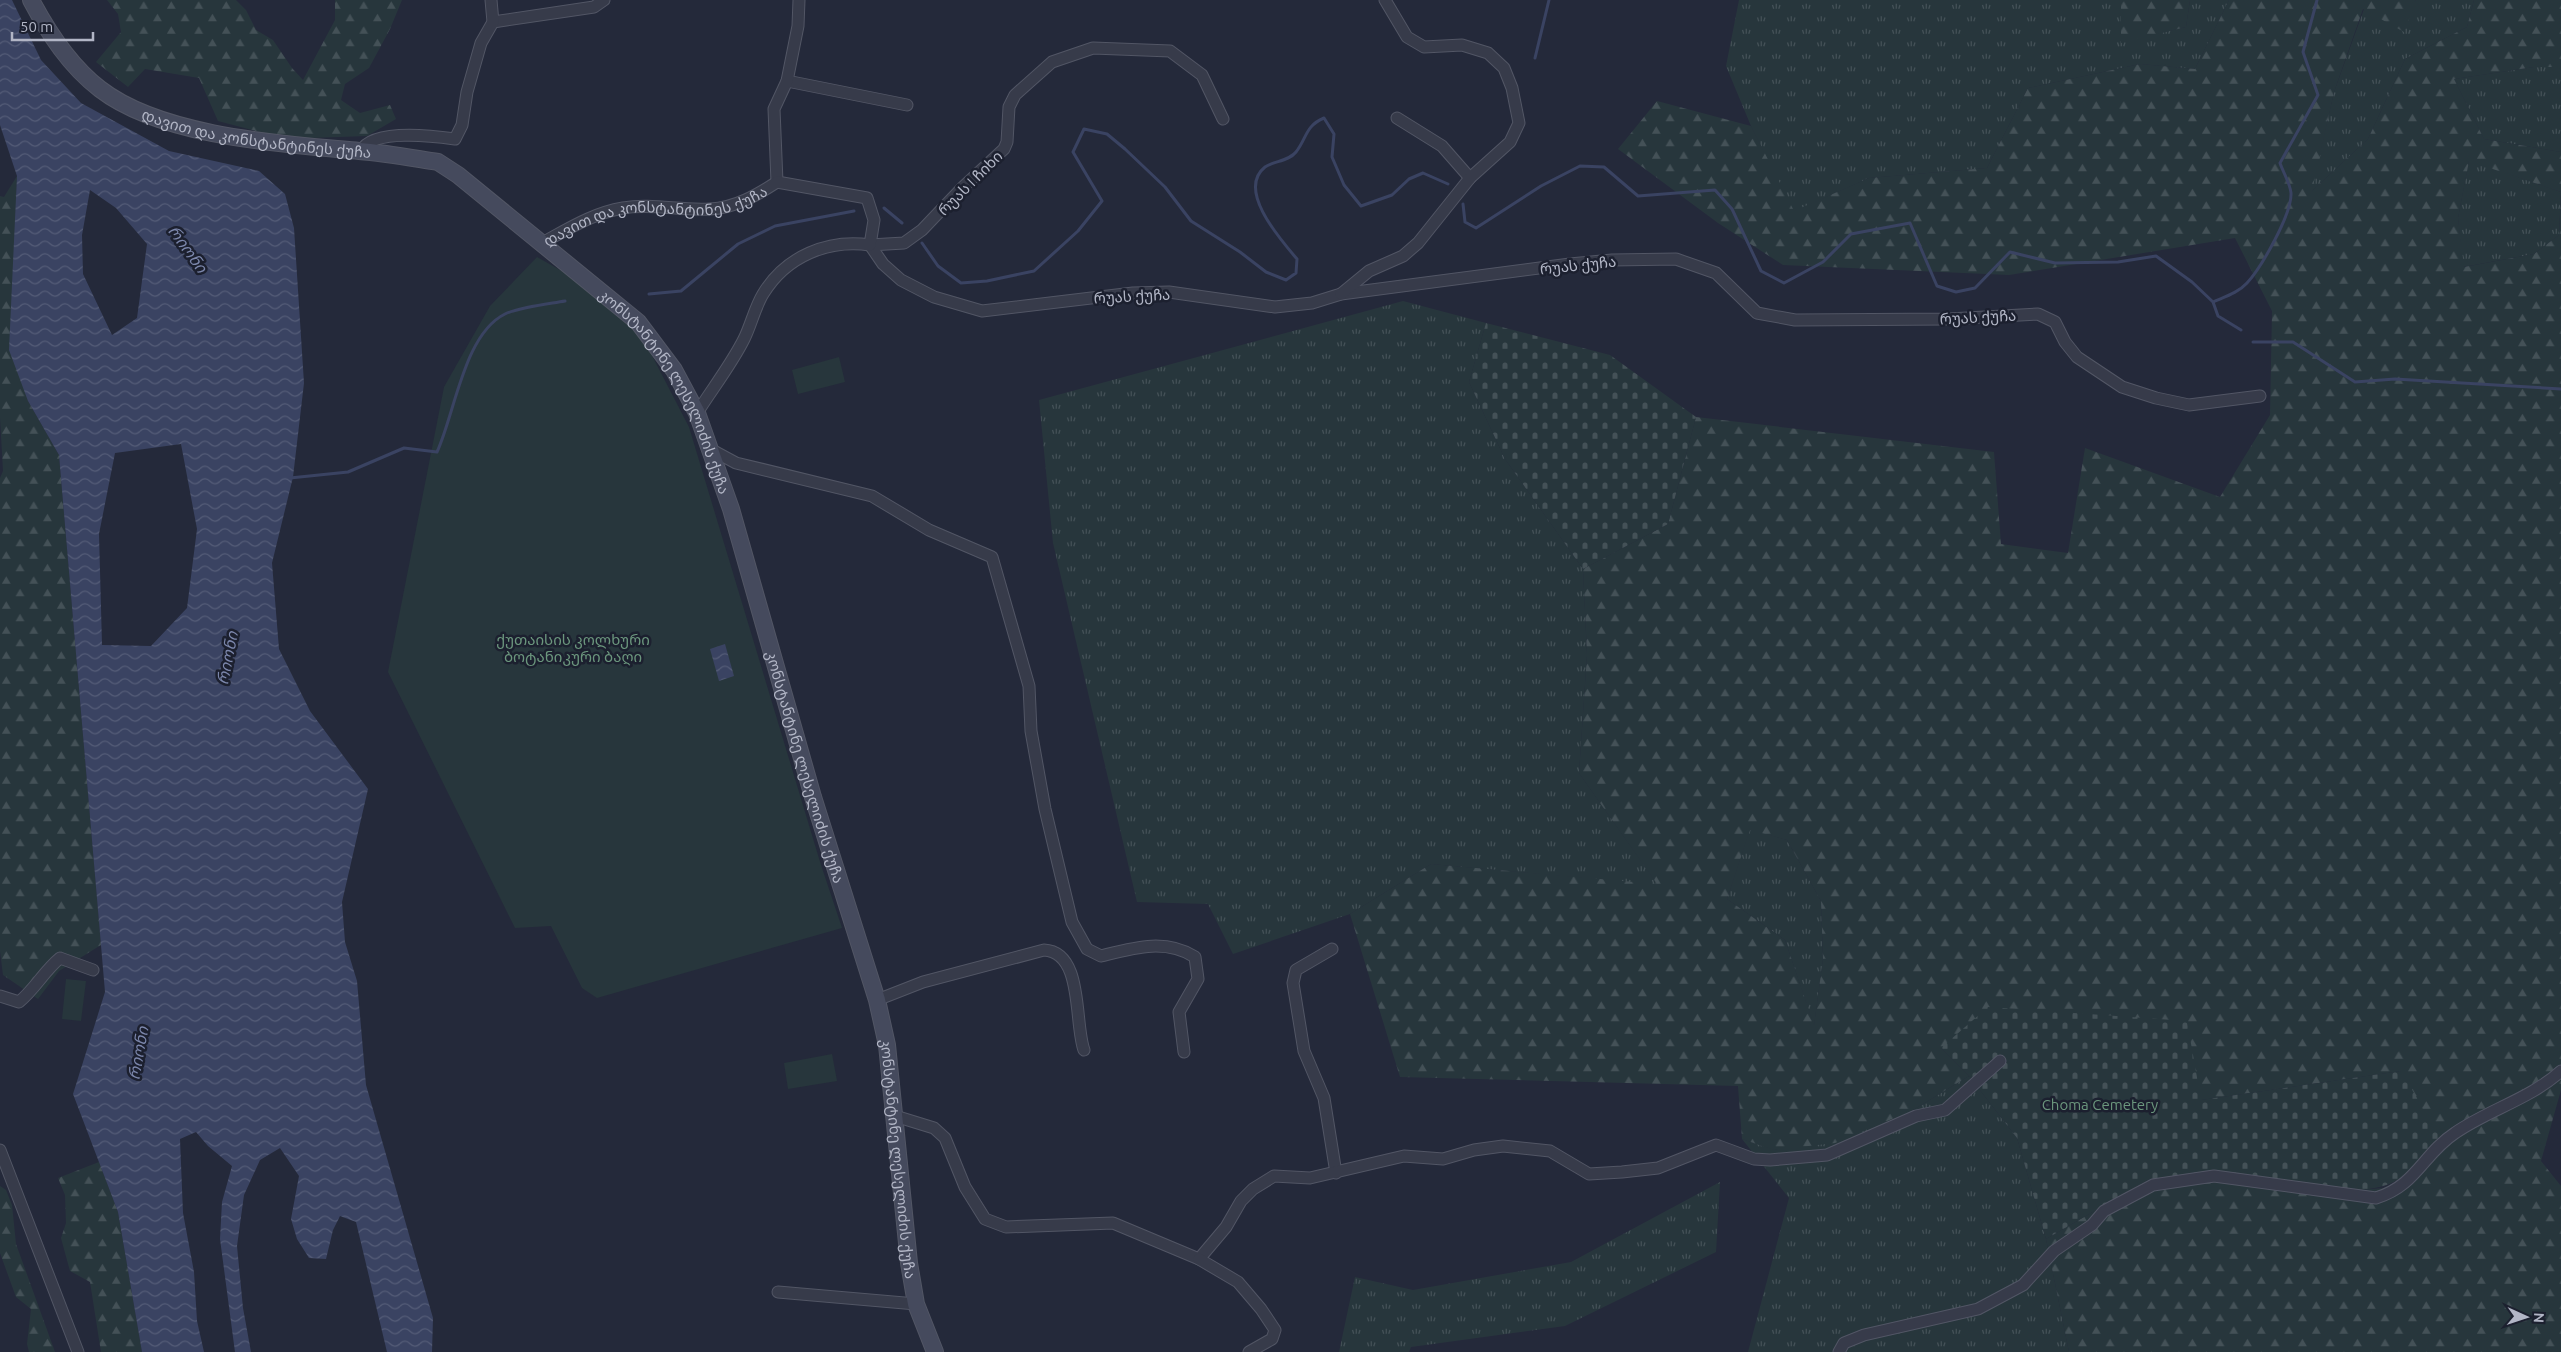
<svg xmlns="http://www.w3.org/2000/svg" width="2561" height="1352" font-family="Ubuntu,'Noto Sans Georgian',sans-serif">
<defs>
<pattern id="grass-tufts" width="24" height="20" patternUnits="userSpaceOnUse" patternTransform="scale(1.25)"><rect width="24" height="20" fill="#27363c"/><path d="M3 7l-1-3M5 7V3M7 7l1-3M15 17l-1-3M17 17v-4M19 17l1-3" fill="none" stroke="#445157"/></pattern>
<pattern id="forest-firs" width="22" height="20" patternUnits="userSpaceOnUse" patternTransform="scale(1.25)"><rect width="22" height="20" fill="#27363c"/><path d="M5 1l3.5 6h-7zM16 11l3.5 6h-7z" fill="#445157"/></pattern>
<pattern id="cemetery-stones" width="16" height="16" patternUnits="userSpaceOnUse" patternTransform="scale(1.25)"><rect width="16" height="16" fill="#27363c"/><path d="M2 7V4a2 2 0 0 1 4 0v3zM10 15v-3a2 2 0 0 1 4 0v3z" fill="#445157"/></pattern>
<pattern id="water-waves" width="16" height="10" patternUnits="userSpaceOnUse" patternTransform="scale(1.25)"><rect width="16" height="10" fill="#3a4362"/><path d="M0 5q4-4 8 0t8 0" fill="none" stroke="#545c77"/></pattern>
</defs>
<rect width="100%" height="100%" fill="#24293a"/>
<path fill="url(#grass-tufts)" d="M1739,0H2121V42L2186,27L2190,0H2229L2195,69L2140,64L2028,88L1987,168L1869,178L1793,212L1751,126L1726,66Z
M2416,0H2474L2467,27L2405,59L2368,139L2311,192L2334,92L2364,9L2414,3Z
M2534,67H2561V152L2484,139L2454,79Z
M2469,160L2561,192L2559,235L2534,254L2463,267L2458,218Z
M1403,301L1486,323L1469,382L1505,459L1583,569L1587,655L1579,773L1658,885L1431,864L1350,914L1233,954L1208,904L1137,902L1053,543L1039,400Z
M1750,829L1787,840L1821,901L1823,959L1814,1026L1785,940L1727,899Z
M1969,1076L2017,1138L2046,1239L2069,1352H1748L1789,1198L1742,1139L1775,1150L1913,1110Z
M1720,1182L1716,1252L1565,1326L1411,1347L1409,1352H1339L1355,1277L1413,1290L1571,1262Z"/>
<path fill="url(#forest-firs)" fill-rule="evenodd" d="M107,0H236L246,10L256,30L273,40L292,68L303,80L335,20V0H402L390,29L369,68L345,84L341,100L360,113L390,105L396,119L367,136L309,138L267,134L218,121L199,78L145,69L128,87L96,62L121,32L118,14Z
M2121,0H2190L2186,27L2121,43Z
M2229,0H2416L2404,32L2363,9L2334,92L2312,191L2368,139L2405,59L2467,27L2474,0H2561V67H2534L2454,79L2484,139L2561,152V192L2469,161L2458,218L2464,267L2534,254L2559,235L2561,196V1090L2541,1161L2561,1186V1352H2069L2046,1239L2148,1180L2212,1171L2361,1190L2383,1188L2405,1178L2401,1071L2201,1100L1941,1048L1969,1076L1913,1110L1835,1143L1774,1150L1742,1139L1738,1086L1400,1077L1350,914L1431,864L1657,884L1579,773L1587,655L1583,569L1668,524L1696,417L1994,452L2001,544L2068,553L2085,448L2220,497L2270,415L2272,311L2235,238L2009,275L1783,265L1718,223L1618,149L1657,101L1751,126L1794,211L1869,178L1987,168L2028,88L2140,64L2195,69ZM1750,830L1787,840L1821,901L1823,959L1814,1025L1785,940L1727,899Z
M17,176L15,238L28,401L59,455L101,945L59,971L38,999L3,975L0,951V478L3,471L0,417V196L4,197Z
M99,1162L118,1212L142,1352H101L90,1282L70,1271L61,1238L66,1223L65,1195L58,1178Z
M0,1186L6,1190L12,1205L16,1244L55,1352H29L27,1344L31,1309L16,1297L0,1253Z"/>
<path fill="url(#cemetery-stones)" d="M1486,323L1610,355L1696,417L1668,524L1583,569L1505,459L1469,382Z
M1988,1007L2187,1021L2201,1100L2401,1071L2440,1137C2413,1168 2405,1186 2361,1190L2212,1171L2148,1180L2046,1239L2017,1138L1969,1076L1941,1048Z"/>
<path fill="#27363c" d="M537,257L578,280L626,321L645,342L689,427L821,865L842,928L597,998L582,988L551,926L515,928L388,672L444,387L490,306Z
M839,357L845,382L798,394L792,370Z
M66,979L86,981L81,1021L62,1019Z
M832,1054L837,1081L788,1089L784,1063Z"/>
<path fill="url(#water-waves)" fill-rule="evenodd" d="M0,0H12L41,60L81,103L169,151L259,171L285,194L294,228L304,383L293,477L272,563L279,649L310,711L368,789L342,902L345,942L357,981L366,1085L433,1318L432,1352H387L356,1222L340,1216L333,1230L326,1259L309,1258L297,1239L291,1219L299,1176L280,1148L260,1160L244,1195L237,1246L243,1308L251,1352H235L220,1239L222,1202L232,1166L208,1146L196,1132L180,1139L183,1213L194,1272L197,1321L204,1352H142L118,1212L73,1094L105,992L59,455L28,401L9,350L17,176L0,125ZM90,190L116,208L147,244L137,318L112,335L83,274L82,235ZM181,444L197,529L187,608L151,646L102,645L99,534L115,453Z
M725,644L734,676L719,681L710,649Z"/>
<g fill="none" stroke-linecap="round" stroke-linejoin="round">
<path stroke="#3a4362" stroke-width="3" d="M1535,58L1549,0
M1463,204L1465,222L1476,228L1541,186L1580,166L1604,167L1638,196L1715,190L1732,209L1761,271L1784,283L1823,262L1851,234L1910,223L1937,286L1956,292L1975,288L2010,252L2055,263L2118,262L2156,256L2192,282L2213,302C2224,297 2238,293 2247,283C2261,268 2292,214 2291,193C2290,183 2283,172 2280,163L2318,95L2303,52L2317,0
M884,208L902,223
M922,243L938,266L961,283L987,281L1034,271L1078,231L1102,201L1073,152L1084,129L1107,134L1125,149L1165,187L1191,221L1240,252L1266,272L1286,280L1296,273L1297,259C1281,240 1236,190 1265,167C1274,161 1289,161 1296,152C1307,138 1305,126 1324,118L1334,134L1332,157L1344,185L1361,206L1392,195L1409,179L1423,173L1448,184
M649,294L681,291L738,244L775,226L854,211
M2213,302L2218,316L2241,330
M2253,342H2293L2355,382L2395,379L2561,389
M290,478L348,472L404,448L437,452C455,413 464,334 505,314C520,307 548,304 565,301"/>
<g stroke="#525665" stroke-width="13">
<g id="street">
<path d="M493,22L594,7L604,0"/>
<path d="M787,81L907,105"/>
<path d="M1397,118L1442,146L1470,178"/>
<path d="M1223,119L1202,75L1170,51L1093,48L1052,62L1015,95L1009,107L1007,142L1004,149L963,187L922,230L904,243L870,245L883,264L901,280L934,297L982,311L1133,293L1169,292L1275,307L1312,303L1341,294L1570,264L1612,260L1676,259L1716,273L1757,313L1795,320L1949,319L2038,314L2055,322L2065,342L2077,357L2122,387L2156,398L2189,405L2260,396"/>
<path d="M361,151C372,128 434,136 455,139L462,125L467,92L481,43L493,22L491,0"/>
<path d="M777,182L774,109L787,81L798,26L799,0"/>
<path id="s1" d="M542,243C568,229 593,213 623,208C652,203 681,211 710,209C735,208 757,195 777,182L867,198L874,220L870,245C828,239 786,256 763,294C755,307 751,325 744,339C731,365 712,389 697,413"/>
<path d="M1341,294L1369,271L1403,256L1418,243L1470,178L1510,142L1519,123L1512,88L1504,68L1488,53L1462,45L1424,47L1407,37L1385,0"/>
<path d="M710,449L736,463L872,496L929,530L992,557L1029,686L1031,731L1045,809L1072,922L1087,949L1101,956C1133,948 1165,938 1195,957L1198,979L1179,1012L1184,1052"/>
<path d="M1332,949L1296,970L1293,983L1304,1051L1324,1098L1336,1173"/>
<path d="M0,996L19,1002C35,989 44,971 60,958L93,970"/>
<path d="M877,1000L923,982L1044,950C1084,952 1074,1023 1084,1050"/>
<path d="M895,1116L934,1128L945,1138L965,1187L985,1219L1006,1227L1113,1223L1199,1259L1226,1227L1241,1201L1253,1189L1274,1176L1310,1178L1404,1156L1443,1159L1474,1150L1503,1146L1550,1151L1589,1174L1622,1172L1658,1168L1716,1145L1754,1159L1770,1160L1827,1155L1916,1116L1945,1110L2000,1061"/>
<path d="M0,1150L78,1352"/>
<path d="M1199,1259L1238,1282L1261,1309L1275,1330L1272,1339L1249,1352"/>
<path d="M778,1292L916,1304"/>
<path d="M1839,1352L1844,1343L1864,1335L1978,1309L2023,1285L2054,1251L2092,1225L2104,1211L2153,1185L2214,1176L2376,1198C2416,1186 2423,1154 2455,1133C2488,1110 2530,1099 2561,1071"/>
</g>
</g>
<g stroke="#525665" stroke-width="18">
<g id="secondary">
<path id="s2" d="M31,0C49,34 70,66 100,89C162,137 283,144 359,151C385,153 412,158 438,162L458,175L638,322L674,370L697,413L731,509L813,797L877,1000L887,1045L909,1263L916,1304L935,1352"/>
</g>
</g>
<use href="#street" stroke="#373b4a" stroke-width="11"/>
<use href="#secondary" stroke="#454a5d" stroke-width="16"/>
</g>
<g text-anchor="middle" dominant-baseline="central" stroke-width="5" stroke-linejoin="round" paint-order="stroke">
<g font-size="15" fill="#b2b6c6" stroke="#1c202f">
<text stroke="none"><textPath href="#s2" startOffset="279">დავით და კონსტანტინეს ქუჩა</textPath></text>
<text transform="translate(970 183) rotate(-45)">რუას I ჩიხი</text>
<text stroke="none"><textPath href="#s1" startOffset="119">დავით და კონსტანტინეს ქუჩა</textPath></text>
<text transform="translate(1578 265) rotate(-6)">რუას ქუჩა</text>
<text transform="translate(1132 296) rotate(-3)">რუას ქუჩა</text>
<text transform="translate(1978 317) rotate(-3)">რუას ქუჩა</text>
<text stroke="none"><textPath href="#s2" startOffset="792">კონსტანტინე ლესელიძის ქუჩა</textPath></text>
<text stroke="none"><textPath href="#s2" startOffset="1198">კონსტანტინე ლესელიძის ქუჩა</textPath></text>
<text stroke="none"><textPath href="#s2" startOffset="1602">კონსტანტინე ლესელიძის ქუჩა</textPath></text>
</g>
<g font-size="15" fill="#6b967d" stroke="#1c202f">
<text x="573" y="639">ქუთაისის კოლხური<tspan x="573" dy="17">ბოტანიკური ბაღი</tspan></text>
<text x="2100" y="1104">Choma Cemetery</text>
</g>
<g font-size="16" font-style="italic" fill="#7c87ac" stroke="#1c202f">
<text transform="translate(188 249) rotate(54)">რიონი</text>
<text transform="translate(227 658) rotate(-79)">რიონი</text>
<text transform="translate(138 1053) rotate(-80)">რიონი</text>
</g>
</g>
<g transform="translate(2526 1317) rotate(93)" stroke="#1c202f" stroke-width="4" paint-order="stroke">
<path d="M0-4L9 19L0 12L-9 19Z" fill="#b2b6c6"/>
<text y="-8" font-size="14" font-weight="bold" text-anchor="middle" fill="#b2b6c6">N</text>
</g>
<path d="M12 32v8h81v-8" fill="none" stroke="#b2b6c6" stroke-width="2.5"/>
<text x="20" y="32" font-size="15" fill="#b2b6c6" stroke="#1c202f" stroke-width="4" paint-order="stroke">50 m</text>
</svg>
